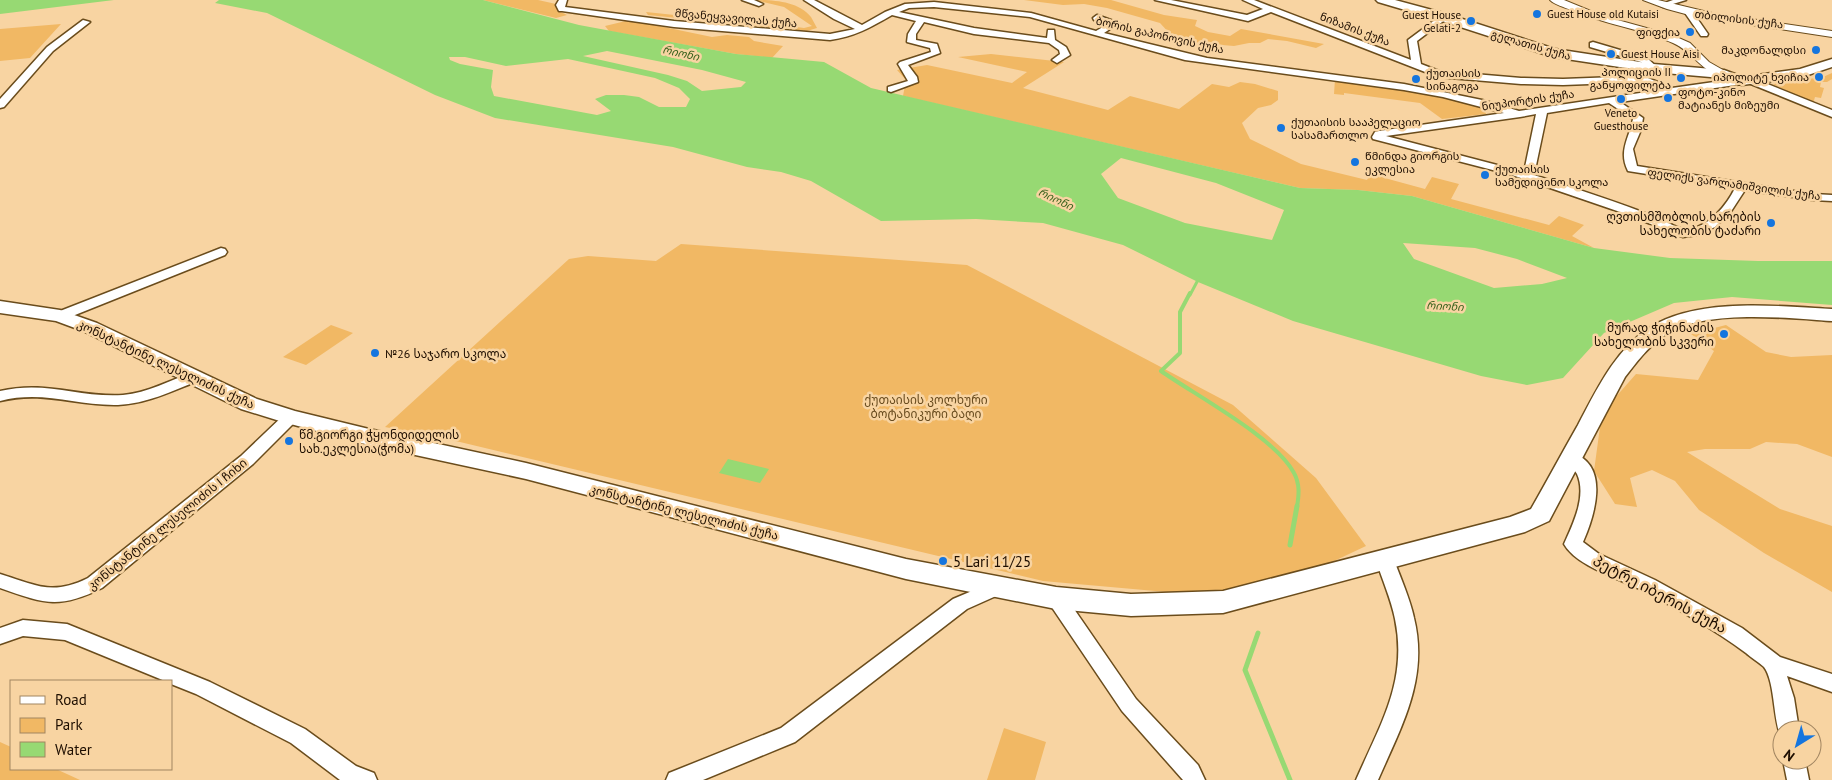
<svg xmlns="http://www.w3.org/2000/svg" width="1832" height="780" font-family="'PT Sans','Noto Sans Georgian',sans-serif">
<rect width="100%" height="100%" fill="#f8d4a2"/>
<path fill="#f1b864" d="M483,0H538L556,4L557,10L567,15L556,18Z
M754,0C773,0 798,1 811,17C813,21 815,24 817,28L800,33L767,27L648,15L646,12L684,16L697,14L710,15L726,21H756L804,28L812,26L784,7Z
M1024,0H1111L1164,15L1197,20L1195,26L1208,32L1230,36L1241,29L1324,44L1316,48L1287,41L1268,39L1260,43H1249L1234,46L1198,43L1171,35L1160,23L1107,8L1084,4L1063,5Z
M630,20L712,37L727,35L749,37L754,41L783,46L772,58L736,54L609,31L605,26Z
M61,24L30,58L0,61V29Z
M991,54L1064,62L1023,88L1108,110L1130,96L1179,109L1212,84L1229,87L1240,82L1255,84L1278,91V100L1271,105L1258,108L1242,123L1250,139L1301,164L1367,180L1370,174L1425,189L1432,177L1459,184L1451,199L1549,225L1559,216L1584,225L1572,236L1594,248L1412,196L1358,190L1300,188L903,96L906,80L897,70L927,65L1012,83L1027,72L958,57Z
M1832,73V79L1827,82H1821L1820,87L1824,88L1821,98L1815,97L1813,104L1773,84L1823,77Z
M1335,79L1397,86L1482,104L1486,114L1442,119L1420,103L1344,93V95L1334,94Z
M681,244L967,265L1233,405L1316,478L1366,546L1315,570L1272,578L1230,589L1189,594L1043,581L460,442L385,427L569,259L588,256L656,261Z
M331,325L353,333L306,365L283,357Z
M1726,325L1766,352L1791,357L1832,355V457L1797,444L1766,442L1750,449H1705L1687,452L1780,509L1832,526V592L1764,553L1699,510L1675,481L1652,470L1630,478L1637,507L1615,504L1594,471L1600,427L1613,400L1636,374L1698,380L1714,351L1691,334Z
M1004,728L1046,742L1035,780H987Z
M0,742L11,747V769H56L80,780H0Z"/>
<path fill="#97d973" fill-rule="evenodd" d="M0,0H114L0,14Z
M219,0H483L579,25L736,54L824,62L871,88L1300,188L1358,190L1412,196L1594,248L1670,258L1758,261H1832V305L1732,297L1674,303L1604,333L1563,378L1527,385L1481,376L1293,321L1198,282L1123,245L1043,223L976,219L881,221L811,181L781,172L747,167L673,147L495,118L435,95L267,13L215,3ZM607,51L702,70L746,82L741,87L702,91L687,81L668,75L583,56ZM449,57H465L506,66L568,59L655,78L679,88L690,99L686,107H659L639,97L624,95H606L595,99L611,111L597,115L494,96L491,87L493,70L460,64L450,60ZM1121,158L1216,183L1284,210L1272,240L1185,223L1118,198L1101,174ZM1403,243L1475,248L1517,259L1567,278L1542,284L1494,288L1414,259Z
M728,459L769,469L760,483L719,473Z"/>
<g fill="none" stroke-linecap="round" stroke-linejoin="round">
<path stroke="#97d973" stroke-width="3" d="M1190,295L1199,278"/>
<path stroke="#97d973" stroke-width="4" d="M1190,293L1180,312V353L1161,371C1195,395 1276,438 1294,473C1300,484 1299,495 1297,507"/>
<path stroke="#97d973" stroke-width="5" d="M1290,545L1297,506
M1258,633L1245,670L1290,780"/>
<g stroke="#6a4c1c" stroke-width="3">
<path id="minor" d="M559,0H567L565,7L674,21L830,34L855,29L834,19L804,0H814L862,25L885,12L905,4L934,2L1031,13L1096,31L1108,24L1094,20L1093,18L1097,15L1119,23L1104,33L1207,58L1404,84L1482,100L1519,111L1660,90L1642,82L1563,85L1521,84L1438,77L1271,12L1248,21L1155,0H1171L1247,15L1263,9L1243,0H1254L1411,60L1408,40L1443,14L1446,15V19L1417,41L1421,64L1439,71L1521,78L1563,79L1643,76L1672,88L1742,78L1746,79L1750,77L1832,110V117L1746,82L1742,84L1620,102L1643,118L1641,130L1633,149L1637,166L1813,194L1832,195V201L1813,200L1745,190L1730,213L1715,227L1697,235L1683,237L1626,214L1512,175L1373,139L1372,137L1375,132L1379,131L1504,113L1443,97L1404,90L1185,60L1030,17L934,7L909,8L899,12L974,28L1047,38L1048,30H1054L1055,40L1066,47L1070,55L1057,63L1052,60L1060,54L1059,50L1049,43L974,34L924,22L916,34V40L937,44L940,53L908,65L917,77L918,82L891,92L888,91V87L908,81L898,64L900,62L931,52L930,48L907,42L908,34L916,21L892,15C871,27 854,37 830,40L674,27L562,11H559L556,5ZM1609,103L1633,119C1629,139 1618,151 1628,171L1735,188C1727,205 1710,225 1691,229C1680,231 1668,222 1658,218C1618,202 1576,189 1534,175L1547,113ZM1536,114L1524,172L1386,136L1520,117Z
M742,0H754L763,4L759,6Z
M1673,0H1686L1663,7L1659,5Z
M1686,11H1692L1708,34L1707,36H1701L1685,13Z
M83,20L90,22L53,51L4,107L0,108V99L47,47Z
M1593,42L1647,58L1658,68L1656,70H1650L1641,62L1590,47V43Z
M221,248L225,249L227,252L225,255L65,319H55L53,316L55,313Z
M193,373L198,375L200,378L198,381C172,391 146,404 118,405C75,406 44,390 0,401V391C47,380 79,398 123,395C148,393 169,380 193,373Z
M291,412L296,413L299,417L296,421L253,464L102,588C58,610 43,603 0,588V574C36,585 52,596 88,578L241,456L286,413Z
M1572,453C1611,465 1594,517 1583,542L1599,554L1655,580L1742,628L1780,657L1832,674V692L1787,676L1794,698L1799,730H1782V737H1781C1773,720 1775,681 1764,667C1759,662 1751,658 1746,653C1714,629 1677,609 1642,590C1620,579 1576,566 1564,544C1573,524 1587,496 1577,474C1574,468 1567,465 1564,459L1566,455Z
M1385,553L1391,555L1394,560C1401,579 1410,599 1414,618C1429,679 1401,727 1378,780H1356C1380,725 1408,681 1395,619C1391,599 1382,579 1376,560L1379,555Z
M998,580L1005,582L1007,587L1005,592L967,609L795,742L703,780H666L669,773L781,728L953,599Z
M1056,590L1063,593L1136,699L1198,765L1205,780H1183L1122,711L1049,603L1047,598L1049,593Z
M23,620L67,624L210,682L305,729L356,766L374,773L377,780H340L291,743L196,694L171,684V681H165L65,640L23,636L0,644V628Z
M1783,760H1805L1809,780H1787Z"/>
</g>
<g stroke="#6a4c1c" stroke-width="2">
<path id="tertiary" d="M1550,0H1564L1603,16L1672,35L1690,43L1709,62L1730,74L1724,78C1702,72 1693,52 1673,43C1641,29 1604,24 1571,10C1564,7 1555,5 1550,0Z
M1643,0H1658L1716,14L1832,31V37L1693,16L1667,9Z"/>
</g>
<g stroke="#6a4c1c" stroke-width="3">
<path id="secondary" d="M1376,0H1395L1447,14L1555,49L1653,64L1724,70L1743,77L1800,69L1832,59V67L1802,77L1742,85L1722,78L1653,72L1553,57L1439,20L1378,2Z
M0,301L60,310L97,323L257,399L295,411L369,429L526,463L906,559L1056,587L1131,594L1223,591L1510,517L1531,509C1547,481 1562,453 1578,425C1596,391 1615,350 1649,328C1697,297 1778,306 1832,309V321C1786,318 1700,308 1662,337C1647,348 1636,363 1625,377L1549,521L1525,532L1223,613L1131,616L1056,609L906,579L526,479L369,445L283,422L241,409L83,331L56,321L0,313Z"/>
</g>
<use href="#minor" fill="#fff" fill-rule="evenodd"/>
<use href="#tertiary" fill="#fff" fill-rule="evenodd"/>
<use href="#secondary" fill="#fff" fill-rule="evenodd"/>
</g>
<g fill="#1575de" stroke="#f8d4a2" stroke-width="2">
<circle cx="1537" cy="14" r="5"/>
<circle cx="1471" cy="21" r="5"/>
<circle cx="1690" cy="32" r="5"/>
<circle cx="1816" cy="50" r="5"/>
<circle cx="1611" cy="54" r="5"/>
<circle cx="1819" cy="77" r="5"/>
<circle cx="1681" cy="78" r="5"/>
<circle cx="1416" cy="79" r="5"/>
<circle cx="1668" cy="98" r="5"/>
<circle cx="1621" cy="99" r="5"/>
<circle cx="1281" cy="128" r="5"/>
<circle cx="1355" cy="162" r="5"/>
<circle cx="1485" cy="175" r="5"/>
<circle cx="1771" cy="223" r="5"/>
<circle cx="1724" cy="334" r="5"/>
<circle cx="375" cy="353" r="5"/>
<circle cx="289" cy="441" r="5"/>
<circle cx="943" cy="561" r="5"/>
</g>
<g text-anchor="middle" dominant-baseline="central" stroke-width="5" stroke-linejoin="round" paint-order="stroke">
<g font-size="11" fill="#1e0e00" stroke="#f8d4a2" text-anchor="start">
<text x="1547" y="14">Guest House old Kutaisi</text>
<text x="1461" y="15" text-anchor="end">Guest House<tspan x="1461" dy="13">Gelati-2</tspan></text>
<text x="1680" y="32" text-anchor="end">ფიფქია</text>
<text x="1806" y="50" text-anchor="end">მაკდონალდსი</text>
<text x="1621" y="54">Guest House Aisi</text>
<text x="1671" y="72" text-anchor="end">პოლიციის II<tspan x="1671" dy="13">განყოფილება</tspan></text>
<text x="1426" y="73">ქუთაისის<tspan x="1426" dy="13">სინაგოგა</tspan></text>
<text x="1809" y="77" text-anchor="end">იპოლიტე ხვიჩია</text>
<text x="1678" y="92">ფოტო-კინო<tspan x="1678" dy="13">მატიანეს მიზეუმი</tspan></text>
<text x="1621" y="113" text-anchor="middle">Veneto<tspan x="1621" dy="13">Guesthouse</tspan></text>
<text x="1291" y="122">ქუთაისის სააპელაციო<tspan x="1291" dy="13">სასამართლო</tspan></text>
<text x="1365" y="156">წმინდა გიორგის<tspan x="1365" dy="13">ეკლესია</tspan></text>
<text x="1495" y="169">ქუთაისის<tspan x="1495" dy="13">სამედიცინო სკოლა</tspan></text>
</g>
<g font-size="11" fill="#1e0e00" stroke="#f8d4a2">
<text transform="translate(736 18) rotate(5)">მწვანეყვავილას ქუჩა</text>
<text transform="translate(1739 19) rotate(7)">თბილისის ქუჩა</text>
<text transform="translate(1355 29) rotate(21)">ნიზამის ქუჩა</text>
<text transform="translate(1160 35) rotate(13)">ბორის გაპონოვის ქუჩა</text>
<text transform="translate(1531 45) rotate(16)">გელათის ქუჩა</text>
<text transform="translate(1528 100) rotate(-8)">ნიუპორტის ქუჩა</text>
<text transform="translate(1734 184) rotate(8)">ფელიქს ვარლამიშვილის ქუჩა</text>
</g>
<g font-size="11" font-style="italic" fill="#36601c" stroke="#f8d4a2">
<text transform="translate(681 53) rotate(12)">რიონი</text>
<text transform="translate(1056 199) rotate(25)">რიონი</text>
<text transform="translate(1445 306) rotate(3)">რიონი</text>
</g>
<g font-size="12" fill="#1e0e00" stroke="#f8d4a2" text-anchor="end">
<text x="1761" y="216">ღვთისმშობლის ხარების<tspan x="1761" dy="14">სახელობის ტაძარი</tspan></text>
<text x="1714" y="327">მურად ჭიჭინაძის<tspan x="1714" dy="14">სახელობის სკვერი</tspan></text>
<text x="385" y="353" text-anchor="start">№26 საჯარო სკოლა</text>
<text x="299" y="434" text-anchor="start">წმ.გიორგი ჭყონდიდელის<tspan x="299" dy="14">სახ.ეკლესია(ჭომა)</tspan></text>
</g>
<g font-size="12" fill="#1e0e00" stroke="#f8d4a2">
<text transform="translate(166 364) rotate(25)">კონსტანტინე ლესელიძის ქუჩა</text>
<text transform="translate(684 512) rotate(14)">კონსტანტინე ლესელიძის ქუჩა</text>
<text transform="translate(167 524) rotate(-39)">კონსტანტინე ლესელიძის I ჩიხი</text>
</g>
<g font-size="12" fill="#684b1e" stroke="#f8d4a2">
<text x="926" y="399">ქუთაისის კოლხური<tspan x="926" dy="14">ბოტანიკური ბაღი</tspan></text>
</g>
<g font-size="15" fill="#1e0e00" stroke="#f8d4a2" text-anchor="start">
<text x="953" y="561">5 Lari 11/25</text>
</g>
<g font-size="15" fill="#1e0e00" stroke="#f8d4a2">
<text transform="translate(1660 594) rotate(28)">პეტრე იბერის ქუჩა</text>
</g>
</g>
<rect x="10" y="680" width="162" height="90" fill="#f8d4a2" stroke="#a18561"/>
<rect x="20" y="696" width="25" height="8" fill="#ffffff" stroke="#a18561"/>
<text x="55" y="705" font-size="15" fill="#1e0e00">Road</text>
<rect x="20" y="718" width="25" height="15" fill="#f1b864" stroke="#a18561"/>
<text x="55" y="730" font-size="15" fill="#1e0e00">Park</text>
<rect x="20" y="742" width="25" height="15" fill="#97d973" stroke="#a18561"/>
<text x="55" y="755" font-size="15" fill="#1e0e00">Water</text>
<g transform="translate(1797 745) rotate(217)"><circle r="24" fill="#f8d4a2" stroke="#a18561"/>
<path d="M0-4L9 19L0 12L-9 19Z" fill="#1575de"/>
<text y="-8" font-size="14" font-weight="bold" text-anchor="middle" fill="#1e0e00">N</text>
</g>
</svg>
